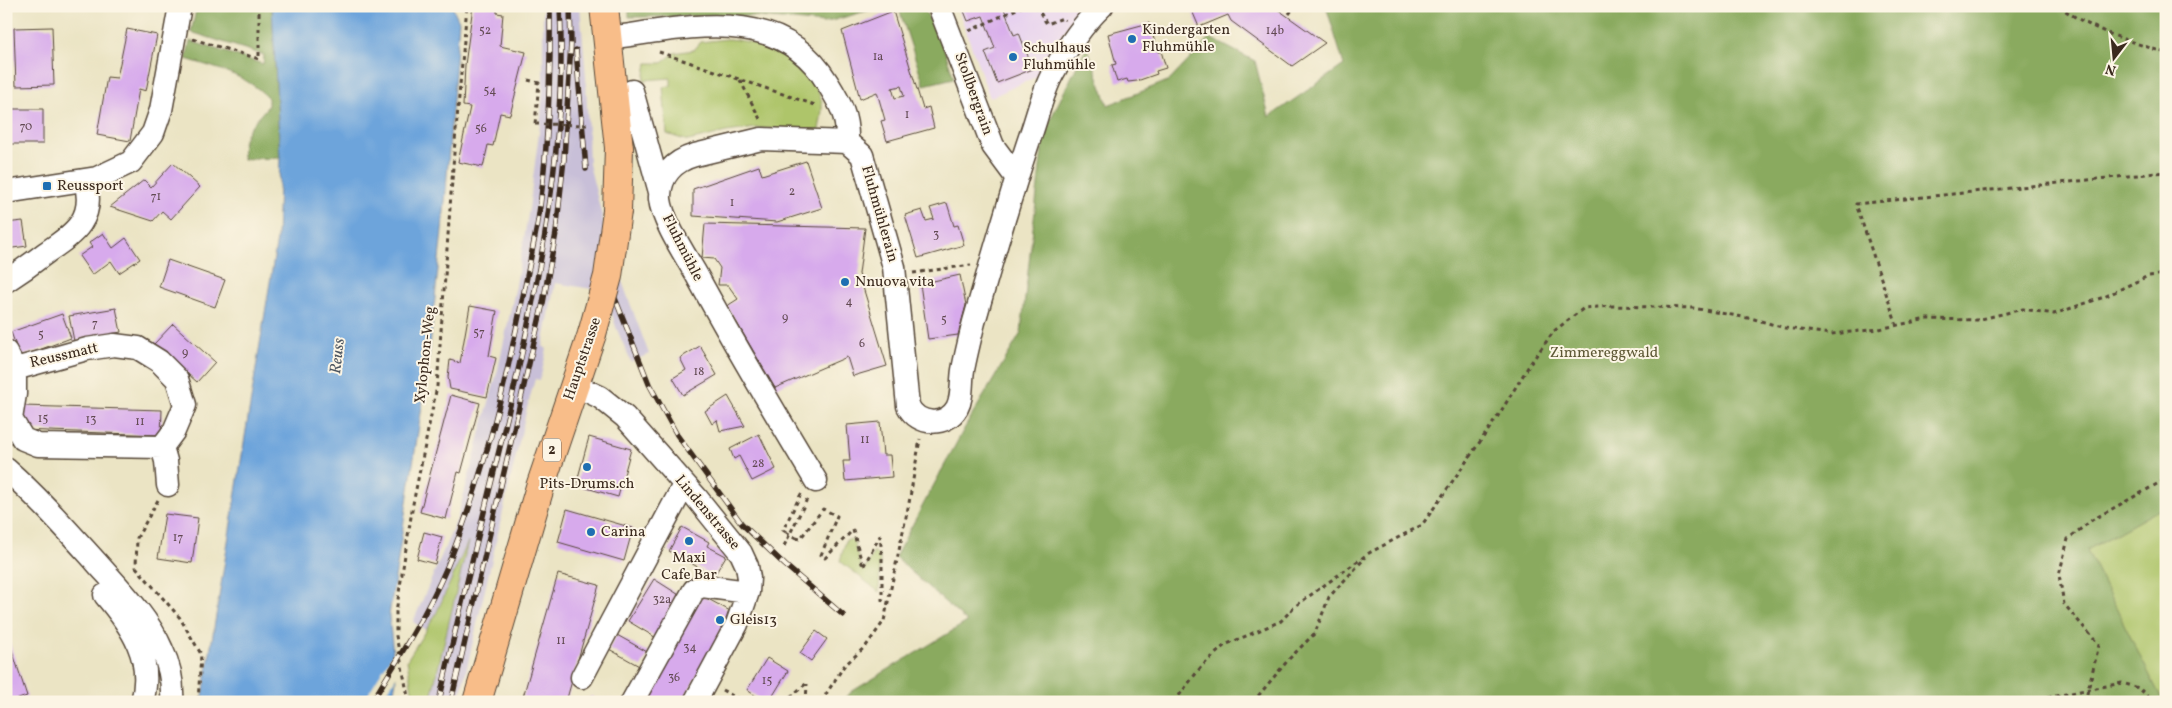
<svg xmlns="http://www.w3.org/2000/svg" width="2172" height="708" font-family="Vollkorn,serif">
<rect width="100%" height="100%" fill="#fcf5e5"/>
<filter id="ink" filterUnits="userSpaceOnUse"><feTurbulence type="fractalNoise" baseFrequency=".02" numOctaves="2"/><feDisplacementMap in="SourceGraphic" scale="10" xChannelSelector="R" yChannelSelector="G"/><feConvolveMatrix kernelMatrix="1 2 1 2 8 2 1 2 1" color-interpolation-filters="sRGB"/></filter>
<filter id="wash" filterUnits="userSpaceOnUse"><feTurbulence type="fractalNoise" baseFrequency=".0096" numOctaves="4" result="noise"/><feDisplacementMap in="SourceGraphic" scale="20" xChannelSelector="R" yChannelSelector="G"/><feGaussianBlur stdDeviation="1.12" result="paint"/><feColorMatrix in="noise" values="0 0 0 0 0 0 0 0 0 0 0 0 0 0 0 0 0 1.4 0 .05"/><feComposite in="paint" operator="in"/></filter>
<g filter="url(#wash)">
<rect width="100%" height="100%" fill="#ebe4c4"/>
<path fill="#e7d2ef" d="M957,6H1086L1076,15L1058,40L1042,74L990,98Z"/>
<path fill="#c8bfd8" d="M543,6H580L586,77L589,164L611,252L649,354L631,362L616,327L605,291L555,283L543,346L547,349L540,380L535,379L527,408L459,702H430L467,545L436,614L426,630L413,622L457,519L498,369L516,285L529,209L541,117L543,89Z"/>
<path fill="#aec56a" stroke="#747844" d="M727,39C764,41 808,61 821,99C824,107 820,122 819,130L756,128L726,132L688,141L667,134L663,87L671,86V78L644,80L647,63H662L674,53L694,50L701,42Z
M2166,506V696H2160L2086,550Z
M853,539L861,567L866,568L874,551L880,559L879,592L840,561L846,540Z
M468,542L430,702H414L407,660L436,614Z"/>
<path fill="#8aaa5e" stroke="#626a3e" d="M197,6H272L280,158L243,159C240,133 252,125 268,106V98C247,75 215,68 186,59L190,41L263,64L264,55L191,32Z
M629,6H884L824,23L752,16L629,17Z
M890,6H922L940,37L954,78L924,85L899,9Z
M1326,6H2166V506L2087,550L2160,696H2166V702H843L851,692L967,622L895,557L964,429L1021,333L1044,132L1087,46L1108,105L1170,80L1210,38L1255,61L1269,117L1344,65Z"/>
<path fill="#6da4db" stroke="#54677c" d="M272,6H452L459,21L445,202L427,375L389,616L396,680L392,702H202L277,239L280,158Z"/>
<path fill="#ebe4c4" d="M395,650L398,674L381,702H363Z"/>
<g id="blocks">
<path fill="#d7aaec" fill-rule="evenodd" d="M473,6H497V13L503,14L500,46L526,52L510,115L500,113L493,146L488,145L483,167L458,162L470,107L463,106L465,65Z
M962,6H1003L1014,35L1019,33L1033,69L997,83L985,52L995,48L983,16L968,21Z
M1190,6H1273L1325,43L1292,66L1231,21L1228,15L1199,27Z
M893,11L923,109L929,107L934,128L887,141L881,121L885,120L877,92L860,99L842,31ZM901,86L904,96L895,98L892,88Z
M1149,23L1158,52L1161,51L1166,68L1156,71L1157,74L1137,81L1128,82L1127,79L1117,82L1112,65L1116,64L1108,34Z
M52,27L54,85L16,86L14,28Z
M127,29L157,35L146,91L139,89L130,141L97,135L107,77L117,78Z
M10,109H43V144H10Z
M806,161L822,208L777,222L693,216V189L759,166L762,175Z
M173,163L200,187L171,219L162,211L153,221L110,207L144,180L151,187Z
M947,203L954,226L958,225L964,245L918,258L905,215L922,210L926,221L934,219L930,208Z
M23,221L27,246L6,249V223Z
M705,224L865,228L859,274L887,366L853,376L847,357L775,388L727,306L738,299L728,285H718L720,268L714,259L702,258Z
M103,233L113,248L126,238L140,259L119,273L111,261L92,275L79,256L92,247L89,243Z
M168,260L225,280L215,307L159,287Z
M960,275L966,305L958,335L928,339L920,284Z
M470,306L497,311L489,356L496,358L487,397L450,389L448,377L450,360L460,363Z
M116,308L121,332L74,341L69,316Z
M62,314L71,338L20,357L11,332Z
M173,324L215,362L197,382L154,344Z
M700,346L717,375L683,395L673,378L686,370L680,358Z
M451,395L480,403L461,473L458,472L446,519L420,512Z
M728,396L745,426L720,431L717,420L712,424L705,411Z
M22,406L162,410L161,435L21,430Z
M880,422L883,455H890L892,477L845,481L843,461H850L847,425Z
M759,434L776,469L752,481L739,456L734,459L730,449Z
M589,437L631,449L618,497L576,485Z
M567,509L633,528L624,561L558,542Z
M165,514L198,518L192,563L158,558Z
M682,527L709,542L707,546L726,556L714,576L669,551Z
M424,532L442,537L435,564L417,559Z
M558,574L599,585L566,702H541L523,697Z
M654,579L684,598L658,639L628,621Z
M699,594L732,612L682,702H639Z
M816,631L827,639L811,661L800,653Z
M7,635L27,696L10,702H6Z
M617,635L649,653L641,667L609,649Z
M767,658L788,671L769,702H765L747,690Z
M591,696L601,702H588Z"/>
</g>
</g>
<g filter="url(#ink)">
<use href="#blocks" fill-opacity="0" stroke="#554637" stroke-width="1"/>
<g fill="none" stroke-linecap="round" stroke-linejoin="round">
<g stroke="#554637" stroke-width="25">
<path id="minor" d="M939,6L993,146L1016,177
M607,38C683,29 779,2 827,82C840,103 848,116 847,142
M632,91L660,192
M847,142L862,155L894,267L908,406C918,426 946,427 957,408C963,397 961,382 963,370C966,354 970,338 974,322C992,259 1010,196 1031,134C1038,114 1043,91 1053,73C1066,49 1082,25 1102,6
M6,192L97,178L131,162L153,133L161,110L180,6
M6,281C20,272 34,262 47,252C75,233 96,218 85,181
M6,352L15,369V394L11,419L23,439L38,445L162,447L166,461L168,485
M15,369L87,349L114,345L138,348L159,361L177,379L185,405L174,431L162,447
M574,385L600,397L625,417L696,497L741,553L747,566L749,578L748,592L737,624L695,702
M6,469C39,498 67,530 96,562C120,589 148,617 162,650C170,666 173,684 172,702
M816,481C775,413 734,344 696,274C685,255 662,220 660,199C659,176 674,161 695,155L761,139L847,142
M105,595C132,627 154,659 142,702
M582,677L684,485
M632,702L694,590L702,586L748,592"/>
</g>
<g stroke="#554637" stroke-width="30">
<path id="major" d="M604,6L619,148L617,211
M477,702L540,487L592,334"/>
</g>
<path stroke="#554637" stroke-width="3" stroke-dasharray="4 4" stroke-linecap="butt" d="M1036,6L1047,24L1063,18L1065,20
M2059,6C2090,30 2129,41 2166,53
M1289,14L1295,6
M969,31L1023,6
M193,39L259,59V6
M659,52L818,106
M528,80L539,83L535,124
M740,80L761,121
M913,273L971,265
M1897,326L1856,204L2166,172
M158,500L137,538L136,567L180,618L201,654L198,702
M786,532L783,530L802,492
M796,538L800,539L823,509L837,516L821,555L825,558L853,530L863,567L880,536L882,555V600L888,604
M784,546L808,497
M722,690L744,702
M409,702L396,636V612L413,504L437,386L454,153L467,6
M764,702V701
M784,702L807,683
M806,702L807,684
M821,702L844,666L866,646L884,621L909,503L920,439
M1174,702L1201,667L1225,645L1281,621L1294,607L1369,553L1422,525L1498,416L1530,364L1554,331L1584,308L1613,306L1693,308L1754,319L1785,328L1832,334L1879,329L1927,319L1977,320L2023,309L2054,314L2104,297L2148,276L2166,274
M1253,702L1289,659L1315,633L1329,597L1365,558
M2024,702L2122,683L2139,688L2153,702
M2085,702L2099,645L2064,604L2059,575L2068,539L2092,520L2166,479"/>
<use href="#minor" stroke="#fff" stroke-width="22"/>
<use href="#major" stroke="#f8bd89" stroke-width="28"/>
<g stroke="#3b2a1e" stroke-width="5.5">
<path id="rail" d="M576,50L586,169
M537,228C548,154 551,81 550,6
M609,283L649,384L677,435L742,524L785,565L843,615
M372,702C401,653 433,605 453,552C495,445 516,333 538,221
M439,702C460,607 484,513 507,418C539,284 567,145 560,6
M451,702L543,303L556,233L564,159L571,43L570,6"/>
</g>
<use href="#rail" stroke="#fcf5e5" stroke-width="4" stroke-dasharray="11" stroke-linecap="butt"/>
<g stroke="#554637" stroke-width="30" stroke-linecap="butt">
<path id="major-bridge" d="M592,334L608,276L617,211"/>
</g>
<path stroke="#554637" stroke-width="3" stroke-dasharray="4 4" stroke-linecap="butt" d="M535,124L590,125
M786,532L796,538"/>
<use href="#major-bridge" stroke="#f8bd89" stroke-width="28"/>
</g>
</g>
<g fill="#1f6fb2" stroke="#fcf5e5" stroke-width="2">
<circle cx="1132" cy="39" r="5"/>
<circle cx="1013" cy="57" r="5"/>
<rect x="42" y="181" width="10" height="10" rx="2.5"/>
<circle cx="845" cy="282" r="5"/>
<circle cx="587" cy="467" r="5"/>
<circle cx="591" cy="532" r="5"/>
<circle cx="689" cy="541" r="5"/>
<circle cx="720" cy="620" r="5"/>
</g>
<g text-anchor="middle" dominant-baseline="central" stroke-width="4" stroke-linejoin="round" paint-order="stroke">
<g font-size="12" fill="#624a52">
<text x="485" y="31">52</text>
<text x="1275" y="31">14b</text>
<text x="878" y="57">1a</text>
<text x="490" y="91">54</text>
<text x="907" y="115">1</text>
<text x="26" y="127">70</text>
<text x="481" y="129">56</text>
<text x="792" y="192">2</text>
<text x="156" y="197">71</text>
<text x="732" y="203">1</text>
<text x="936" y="235">3</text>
<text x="849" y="302">4</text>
<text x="785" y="318">9</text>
<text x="944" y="320">5</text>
<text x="95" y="324">7</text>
<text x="479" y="333">57</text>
<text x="41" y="335">5</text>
<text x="862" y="344">6</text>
<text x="185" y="353">9</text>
<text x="699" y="372">18</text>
<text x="43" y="419">15</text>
<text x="91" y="420">13</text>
<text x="140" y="422">11</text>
<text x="865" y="440">11</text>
<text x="758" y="464">28</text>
<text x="178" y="538">17</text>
<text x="662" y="600">32a</text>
<text x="561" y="641">11</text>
<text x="690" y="648">34</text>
<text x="674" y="678">36</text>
<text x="767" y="681">15</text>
</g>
<rect fill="#fcf5e5" stroke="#75675a" stroke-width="1" x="543" y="438.5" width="18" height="23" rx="4"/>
<g font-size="14" font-weight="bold" fill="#3b2a1e">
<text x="552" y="450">2</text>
</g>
<g font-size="15" fill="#3b2a1e" stroke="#fcf5e5" text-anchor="start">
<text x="1142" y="30">Kindergarten<tspan x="1142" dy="17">Fluhmühle</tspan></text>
<text x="1023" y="48">Schulhaus<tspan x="1023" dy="17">Fluhmühle</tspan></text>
<text x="57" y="186">Reussport</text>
<text x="855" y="282">Nnuova vita</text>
<text x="587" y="484" text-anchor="middle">Pits-Drums.ch</text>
<text x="601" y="532">Carina</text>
<text x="689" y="558" text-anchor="middle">Maxi<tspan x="689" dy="17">Cafe Bar</tspan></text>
<text x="730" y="620">Gleis13</text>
</g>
<g font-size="15" fill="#3b2a1e" stroke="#fcf5e5">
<text transform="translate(973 94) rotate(70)">Stollbergrain</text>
<text transform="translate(879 214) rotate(74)">Fluhmühlerain</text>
<text transform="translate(682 248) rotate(63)">Fluhmühle</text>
<text transform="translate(426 355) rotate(-84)">Xylophon-Weg</text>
<text transform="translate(64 356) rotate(-13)">Reussmatt</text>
<text transform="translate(583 359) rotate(-71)">Hauptstrasse</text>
<text transform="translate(707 513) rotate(50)">Lindenstrasse</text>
</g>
<g font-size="15" fill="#5e5835" stroke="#fcf5e5">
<text x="1604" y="353">Zimmereggwald</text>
</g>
<g font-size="16" font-style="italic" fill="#4c5560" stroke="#fcf5e5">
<text transform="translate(338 356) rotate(-84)">Reuss</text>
</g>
</g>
<rect width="2172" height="708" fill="none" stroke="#fcf5e5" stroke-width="25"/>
<g transform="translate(2114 58) rotate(196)" stroke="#fcf5e5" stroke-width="4" paint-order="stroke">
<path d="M0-4L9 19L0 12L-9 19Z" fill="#3b2a1e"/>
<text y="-8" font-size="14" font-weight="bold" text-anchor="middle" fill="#3b2a1e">N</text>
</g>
</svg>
